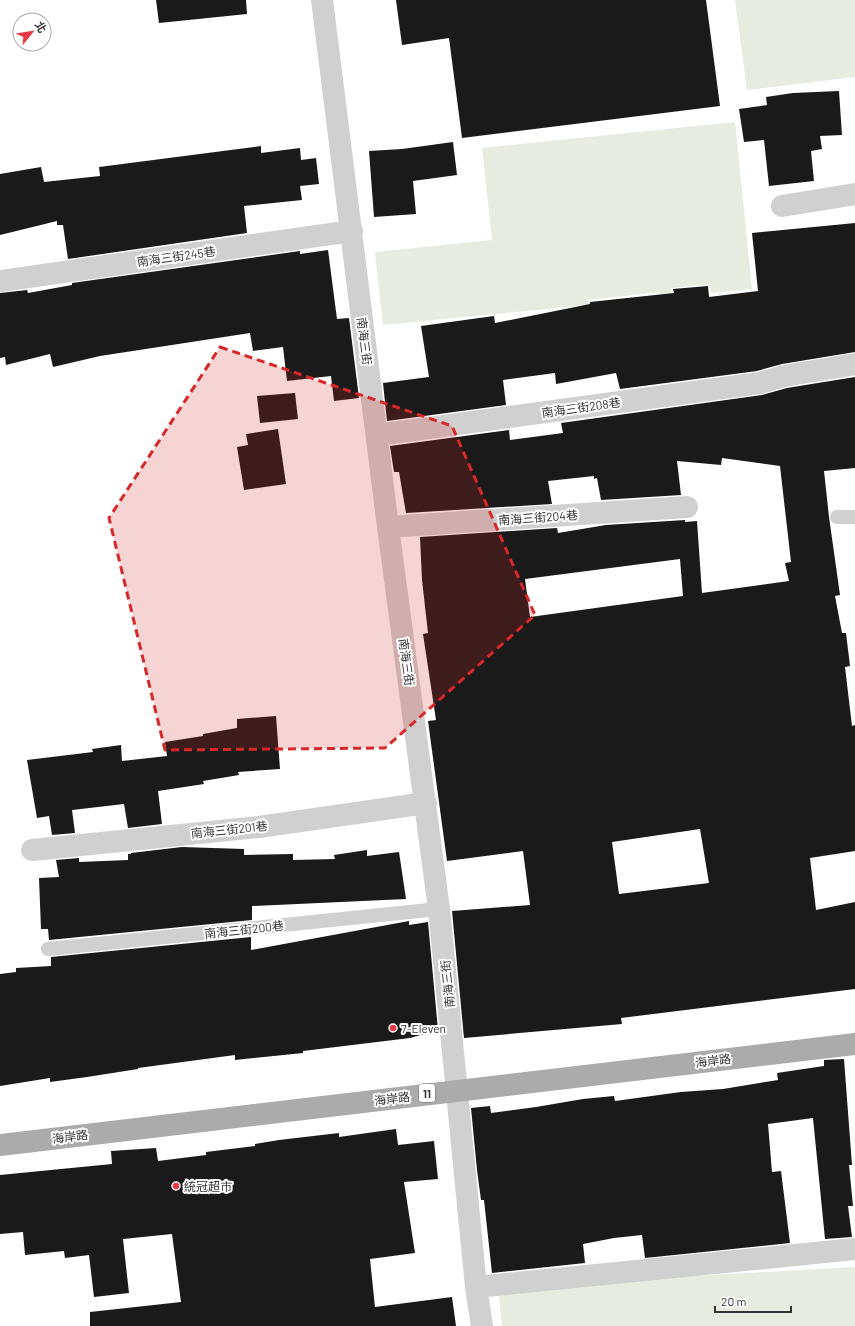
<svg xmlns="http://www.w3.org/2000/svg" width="855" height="1326" font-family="Barlow,'Noto Sans TC',sans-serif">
<rect width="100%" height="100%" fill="#fff"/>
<path fill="#e6ecdf" d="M735,0H855V77L747,90Z
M735,122L752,289L711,293L709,284L671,288L672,298L661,299L660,292L588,300V305L383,325L375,252L492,240L482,148Z
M855,1267V1326H502L498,1287Z"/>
<path fill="#1a1a1a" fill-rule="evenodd" d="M156,0H246L247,14L159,23Z
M396,0H706L720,106L462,138L449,38L402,45Z
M839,91L842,135L820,136L822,149L811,151L814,181L769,186L764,140L744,142L739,109L767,105L766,97L793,93Z
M453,142L457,175L413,181L416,214L374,217L369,151L402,149Z
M261,146V153L300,148L301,160L316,158L319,184L300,186L302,200L244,206L247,233L68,259L63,225H57V221L0,235V174L41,167L44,182L100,176L99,167Z
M855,223V352L782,364L757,371L620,389L616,373L556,384L555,373L503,380L506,405L387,421L383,383L429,377L421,326L494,316L495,323L590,304V302L674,293L673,289L708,286L709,297L758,291L752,233Z
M328,250L337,319L349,318L359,398L334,401L331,376L287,381L283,347L253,351L250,333L100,356L53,367L50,354L6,365L5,357L0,358V293L27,290L28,293L72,285V283L300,251V254Z
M855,377V468L824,471L829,517L840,595L835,596L842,633H846L850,666L845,667L852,726L855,725V851L810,858L816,910L855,902V989L621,1018L622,1024L464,1038L452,911L530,905L523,851L447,861L428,721L436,720L423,634L428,633L422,580L420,537L557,528L558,533L606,525L685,520V522L697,521L702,593L789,581L785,563L791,562L780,466L722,458L721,465L677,461L681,495L601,500L597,478L594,479V476L548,481L552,504L406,513L399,472H394L390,446L509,430L510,440L563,433L561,423L762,395L787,388ZM680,559L683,596L530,617L525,579ZM700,829L709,883L619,894L612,842Z
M295,393L298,419L260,423L257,396Z
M278,429L286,484L244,490L237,447L248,445L246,434Z
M276,716L280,769L238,772L239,775L203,781L204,784L158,791L162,824L128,828L124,804L72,810L75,833L52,835L49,816L37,818L27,760L93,752L92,749L121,745L122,761L167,756L165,742L203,736V734L237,728V719Z
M182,847L244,849V855L293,854V860L335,859L334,855L367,850V856L399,852L406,899L252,906V920L49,940L48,929H41L39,878L59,877L56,860L79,858V862L128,860V854H131V853Z
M409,921V925L428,922L438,1030L410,1038L303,1051V1053L235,1060V1055L138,1068V1069L87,1077L50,1082V1078L0,1086V974L16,972V968L51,966V957L251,937V950Z
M844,1059L852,1165H849L853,1206H848L852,1237L825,1239L813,1118L768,1124L772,1172L781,1171L790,1243L645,1258L642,1235L614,1238L583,1244L585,1263L492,1273L484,1200H481L477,1170L471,1108L490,1106L491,1113L536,1107L583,1099L614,1096L615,1101L681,1092L723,1089L778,1080L777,1073L824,1066V1060Z
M396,1129L398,1145L434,1141L438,1179L404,1182L415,1253L370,1259L375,1307L452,1297L456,1326H90V1312L181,1302L172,1234L123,1239L129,1293L94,1297L89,1255L65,1258L64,1251L25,1255L23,1232L0,1234V1175L112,1164L111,1151L156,1148L158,1161L206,1155V1152L255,1146V1144L279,1140L339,1133V1137Z"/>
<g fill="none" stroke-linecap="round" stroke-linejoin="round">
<path stroke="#d0d0d0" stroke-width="14" d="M837,517H855
M48,949L439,909"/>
<path stroke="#d0d0d0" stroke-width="22" d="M322,0L388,527L439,909L476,1287L482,1326
M782,206L855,194
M0,281L352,231
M377,435L760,383L784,376L855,364
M388,527L687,507
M32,850L259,827L426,803
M476,1287L855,1249"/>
<path stroke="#ababab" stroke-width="22" d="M0,1145L855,1044"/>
</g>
<path fill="#d62828" fill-opacity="0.2" stroke="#d62828" stroke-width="3" stroke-dasharray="8 5" stroke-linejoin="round" d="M220,347L452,426L535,615L385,748L165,750L109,518Z"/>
<g fill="#e63946" stroke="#fff" stroke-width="1.5">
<circle cx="393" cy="1028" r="4"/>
<circle cx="176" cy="1186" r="4"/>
</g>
<g text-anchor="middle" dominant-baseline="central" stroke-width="4" stroke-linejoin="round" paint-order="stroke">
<rect fill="#fff" stroke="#707070" stroke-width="1" x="419" y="1084" width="16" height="18" rx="3"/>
<g font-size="11" font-weight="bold" fill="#333">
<text x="427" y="1093">11</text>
</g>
<g font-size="12" fill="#333" stroke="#fff">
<text transform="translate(176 256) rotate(-8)">南海三街245巷</text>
<text transform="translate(365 341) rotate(83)">南海三街</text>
<text transform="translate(581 407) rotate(-8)">南海三街208巷</text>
<text transform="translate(538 517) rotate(-4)">南海三街204巷</text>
<text transform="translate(407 662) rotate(82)">南海三街</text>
<text transform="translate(229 829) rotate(-6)">南海三街201巷</text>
<text transform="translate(244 929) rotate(-6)">南海三街200巷</text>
<text transform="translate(447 984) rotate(-96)">南海三街</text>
<text transform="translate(713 1060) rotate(-7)">海岸路</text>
<text transform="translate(392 1098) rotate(-7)">海岸路</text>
<text transform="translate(70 1136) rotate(-7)">海岸路</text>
</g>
<g font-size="12" fill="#333" stroke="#fff" text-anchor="start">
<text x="401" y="1028">7-Eleven</text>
<text x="184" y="1186">統冠超市</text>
</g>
</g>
<g transform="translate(32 32) rotate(60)"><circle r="19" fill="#ffffff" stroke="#adadad"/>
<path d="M0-3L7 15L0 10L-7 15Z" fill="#e63946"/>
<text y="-6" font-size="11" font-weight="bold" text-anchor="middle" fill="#333333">北</text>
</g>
<path d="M715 1306v6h76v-6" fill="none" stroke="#333333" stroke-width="2"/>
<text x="721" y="1306" font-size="12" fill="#333333" stroke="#ffffff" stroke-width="3" paint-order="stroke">20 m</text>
</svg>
